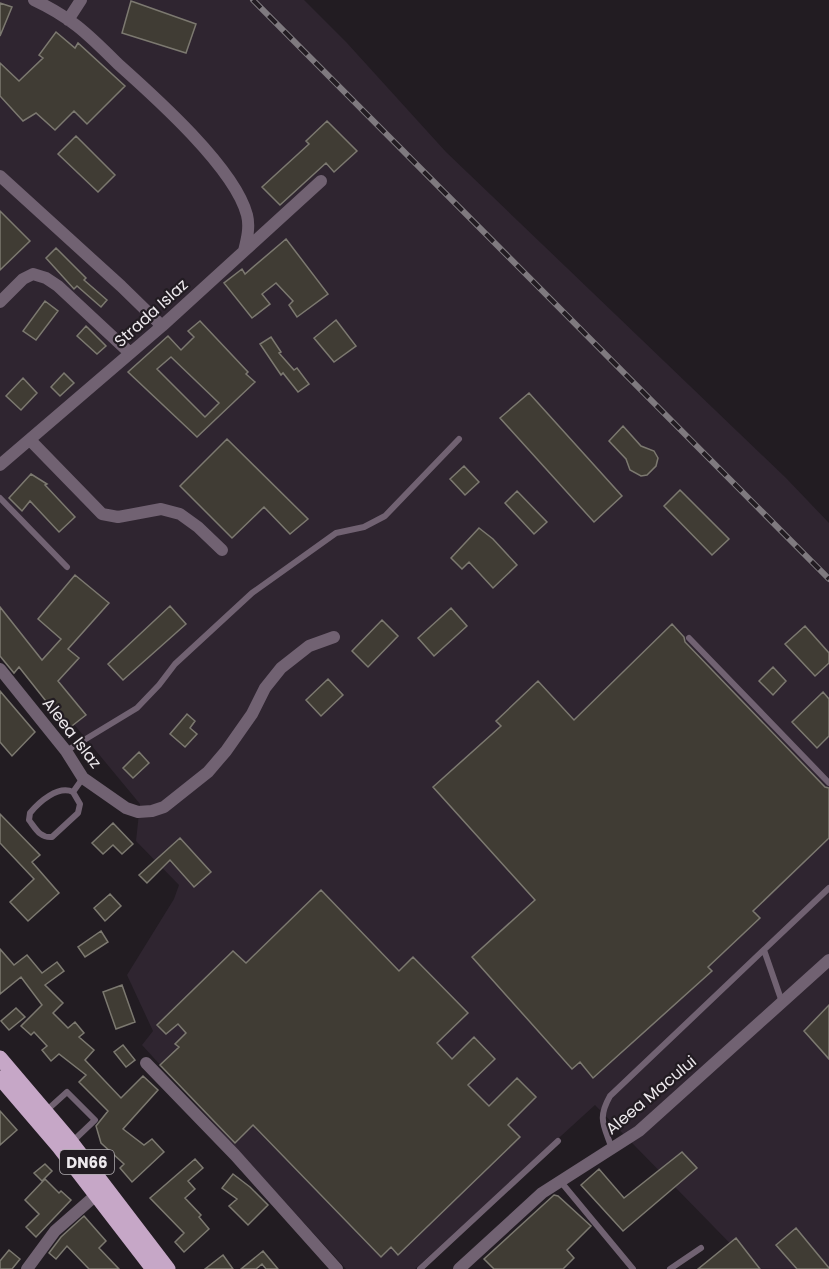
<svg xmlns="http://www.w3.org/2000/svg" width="829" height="1269" font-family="Poppins,sans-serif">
<rect width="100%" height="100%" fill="#221c22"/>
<path fill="#2f2530" d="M0,0H304L347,43L446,152L786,478L829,523V1269H755L595,1105L415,1269H346L142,1045L153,1031L127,975L174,899L179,885L136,841L140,804L0,635Z"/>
<path fill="#403c34" stroke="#7c7970" stroke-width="1.5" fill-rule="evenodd" d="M131,1L196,24L186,53L122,33Z
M0,3L12,7L0,36Z
M56,32L75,48L78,43L125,86L87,124L74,111L55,130L36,113L23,121L0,96V63L19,81L43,58L39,55Z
M327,121L357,151L334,172L326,163L280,205L262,187L309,144L306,141Z
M76,136L115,175L98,192L58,154Z
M0,211L30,241L0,270Z
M286,239L328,294L297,317L289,305L293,301L276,283L262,294L270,304L252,318L224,283L242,269L245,274Z
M56,248L86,278L84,280L107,300L101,307L77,286L74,289L46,258Z
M45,301L58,311L36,340L23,331Z
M336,320L356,346L334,362L314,338Z
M200,321L248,372L246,374L255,382L197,437L128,372L168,336L181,350L194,337L188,331ZM171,357L219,403L205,417L157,369Z
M86,326L106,346L97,354L77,336Z
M271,337L281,352L279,353L294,370L297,368L309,384L298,392L283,373L281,375L260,344Z
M64,373L74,383L60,396L51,387Z
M23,378L37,393L21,410L6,396Z
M529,393L622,496L594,522L500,418Z
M623,426L641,446L654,451L658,458L656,466L647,475L641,476L630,470L626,459L609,441Z
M227,439L308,519L290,534L264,507L232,538L180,486Z
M464,466L479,482L465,495L450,479Z
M31,474L47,484L45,485L75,517L59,532L30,501L22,511L9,498Z
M680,490L729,539L712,555L664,506Z
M517,491L547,522L534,534L505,503Z
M479,528L493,539L517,565L493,588L469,562L462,569L451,558Z
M75,575L109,603L68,649L79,658L58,681L86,715L68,729L19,667L14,673L0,656V607L42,660L61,639L38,619Z
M170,606L186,624L123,680L108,664Z
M451,608L467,626L434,656L418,638Z
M382,620L398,636L368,667L352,651Z
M672,624L684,637L685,642L825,787L829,788V838L753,911L760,918L708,967L712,971L593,1078L580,1062L572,1069L472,957L535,900L433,787L501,726L496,721L538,681L574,720Z
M805,626L829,653V663L815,676L785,644Z
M773,667L786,681L773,695L759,681Z
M328,679L343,695L321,716L306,700Z
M0,691L35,732L12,756L0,742Z
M823,692L829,699V736L817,748L792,722Z
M187,714L195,721L190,728L197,734L185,747L170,734Z
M139,752L149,763L133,778L123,768Z
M0,814L40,855L32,862L59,893L28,921L10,902L34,879L0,843Z
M113,823L133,844L122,854L113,845L103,854L92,843Z
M180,838L211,872L194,887L170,860L147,883L139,875Z
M321,890L399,971L413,957L468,1013L437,1043L452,1059L474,1037L495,1059L468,1085L489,1106L517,1078L536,1097L508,1125L520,1137L398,1255L391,1247L381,1257L253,1125L235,1143L160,1065L179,1047L175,1044L186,1033L178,1024L166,1034L157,1025L233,951L246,963Z
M110,894L121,906L105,921L94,908Z
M101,931L108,942L85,957L78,947Z
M0,949L14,965L27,955L42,973L57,962L64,971L45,985L63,1003L53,1013L68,1028L75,1022L84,1033L79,1037L94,1050L85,1060L121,1098L143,1076L158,1090L123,1129L144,1145L152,1139L164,1152L132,1182L120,1168L124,1164L101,1143L96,1126L108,1111L79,1082L86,1075L59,1054L51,1061L42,1050L47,1046L34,1032L31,1035L21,1026L42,1005L21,977L0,994Z
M122,985L135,1022L116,1029L103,992Z
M829,1005V1059L804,1031Z
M16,1008L25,1017L9,1030L1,1021Z
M123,1045L135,1060L126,1067L114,1052Z
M0,1111L17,1130L0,1145Z
M682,1152L697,1168L623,1231L581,1185L599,1169L624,1198Z
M195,1159L203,1168L188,1181L195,1189L185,1198L201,1215L199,1217L209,1229L184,1252L175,1242L184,1233L150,1198Z
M45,1164L52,1171L42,1181L34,1173Z
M233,1174L250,1187L268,1205L248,1225L229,1206L237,1199L222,1188Z
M45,1179L59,1193L61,1191L71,1200L36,1237L26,1227L39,1214L25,1200Z
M554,1195L558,1196L591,1226L567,1250L574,1258L563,1269H494L484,1259Z
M84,1216L106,1241L99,1248L119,1269H89L67,1246L56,1259L49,1253L61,1237Z
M796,1228L829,1268V1269H797L776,1245Z
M736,1238L760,1269H698Z
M9,1250L20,1259L12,1269H0V1261Z
M263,1251L278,1269H266L262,1264L256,1269H241Z
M223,1255L233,1269H205Z"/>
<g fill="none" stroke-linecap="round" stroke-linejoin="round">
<path stroke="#716272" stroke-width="6" d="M0,498L67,567
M689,638L829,783
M66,751L137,708L159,685L175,664L252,593L336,533L364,527L385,516L459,439
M73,792L80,804L78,813L52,837C40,838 36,829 29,820L30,813C39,802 58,785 73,792L83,778
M764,950L782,1002
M46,1111L67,1092L95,1120L73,1141
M612,1149C604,1125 597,1119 610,1096L829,888
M561,1182L633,1269
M420,1269L558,1141
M670,1269L701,1248"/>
<path stroke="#716272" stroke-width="12" d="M34,0C49,7 63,15 77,26C91,37 104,50 117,63C154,96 235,168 247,215C250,227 247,239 244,251
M68,20L81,0
M0,176L121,286L162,326
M0,302L23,279L33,274L46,278L58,286L130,353
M30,440L102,514L118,517L161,509L180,514L198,527L222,550
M0,465L162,326L321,181
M0,669L66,751L83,778L126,808L138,812L152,811L164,807L208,772L226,751L252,714L265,688L281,668L309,646L334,637
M146,1063L235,1155L337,1269
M27,1269L55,1231L96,1195
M459,1269L542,1193L639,1131L829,960"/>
<path stroke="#c6a7c7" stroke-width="15" d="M0,1058L68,1138L168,1269
M0,1078L59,1147L153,1269"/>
<g stroke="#7f7a7f" stroke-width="6">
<path id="rail" d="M253,0L829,579"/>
</g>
<use href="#rail" stroke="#221c22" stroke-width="4" stroke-dasharray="11" stroke-linecap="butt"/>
</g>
<g text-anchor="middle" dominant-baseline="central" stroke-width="4.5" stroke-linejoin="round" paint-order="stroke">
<rect fill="#221c22" stroke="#b0acb0" stroke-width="1.5" x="60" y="1150" width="54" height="24" rx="4.5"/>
<g font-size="15" font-weight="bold" fill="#ede9ed">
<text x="87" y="1162">DN66</text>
</g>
<g font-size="16" fill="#ede9ed" stroke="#221c22">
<text transform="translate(151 313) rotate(-42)">Strada Islaz</text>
<text transform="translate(72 733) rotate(52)">Aleea Islaz</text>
<text transform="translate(651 1095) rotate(-40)">Aleea Macului</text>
</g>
</g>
</svg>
